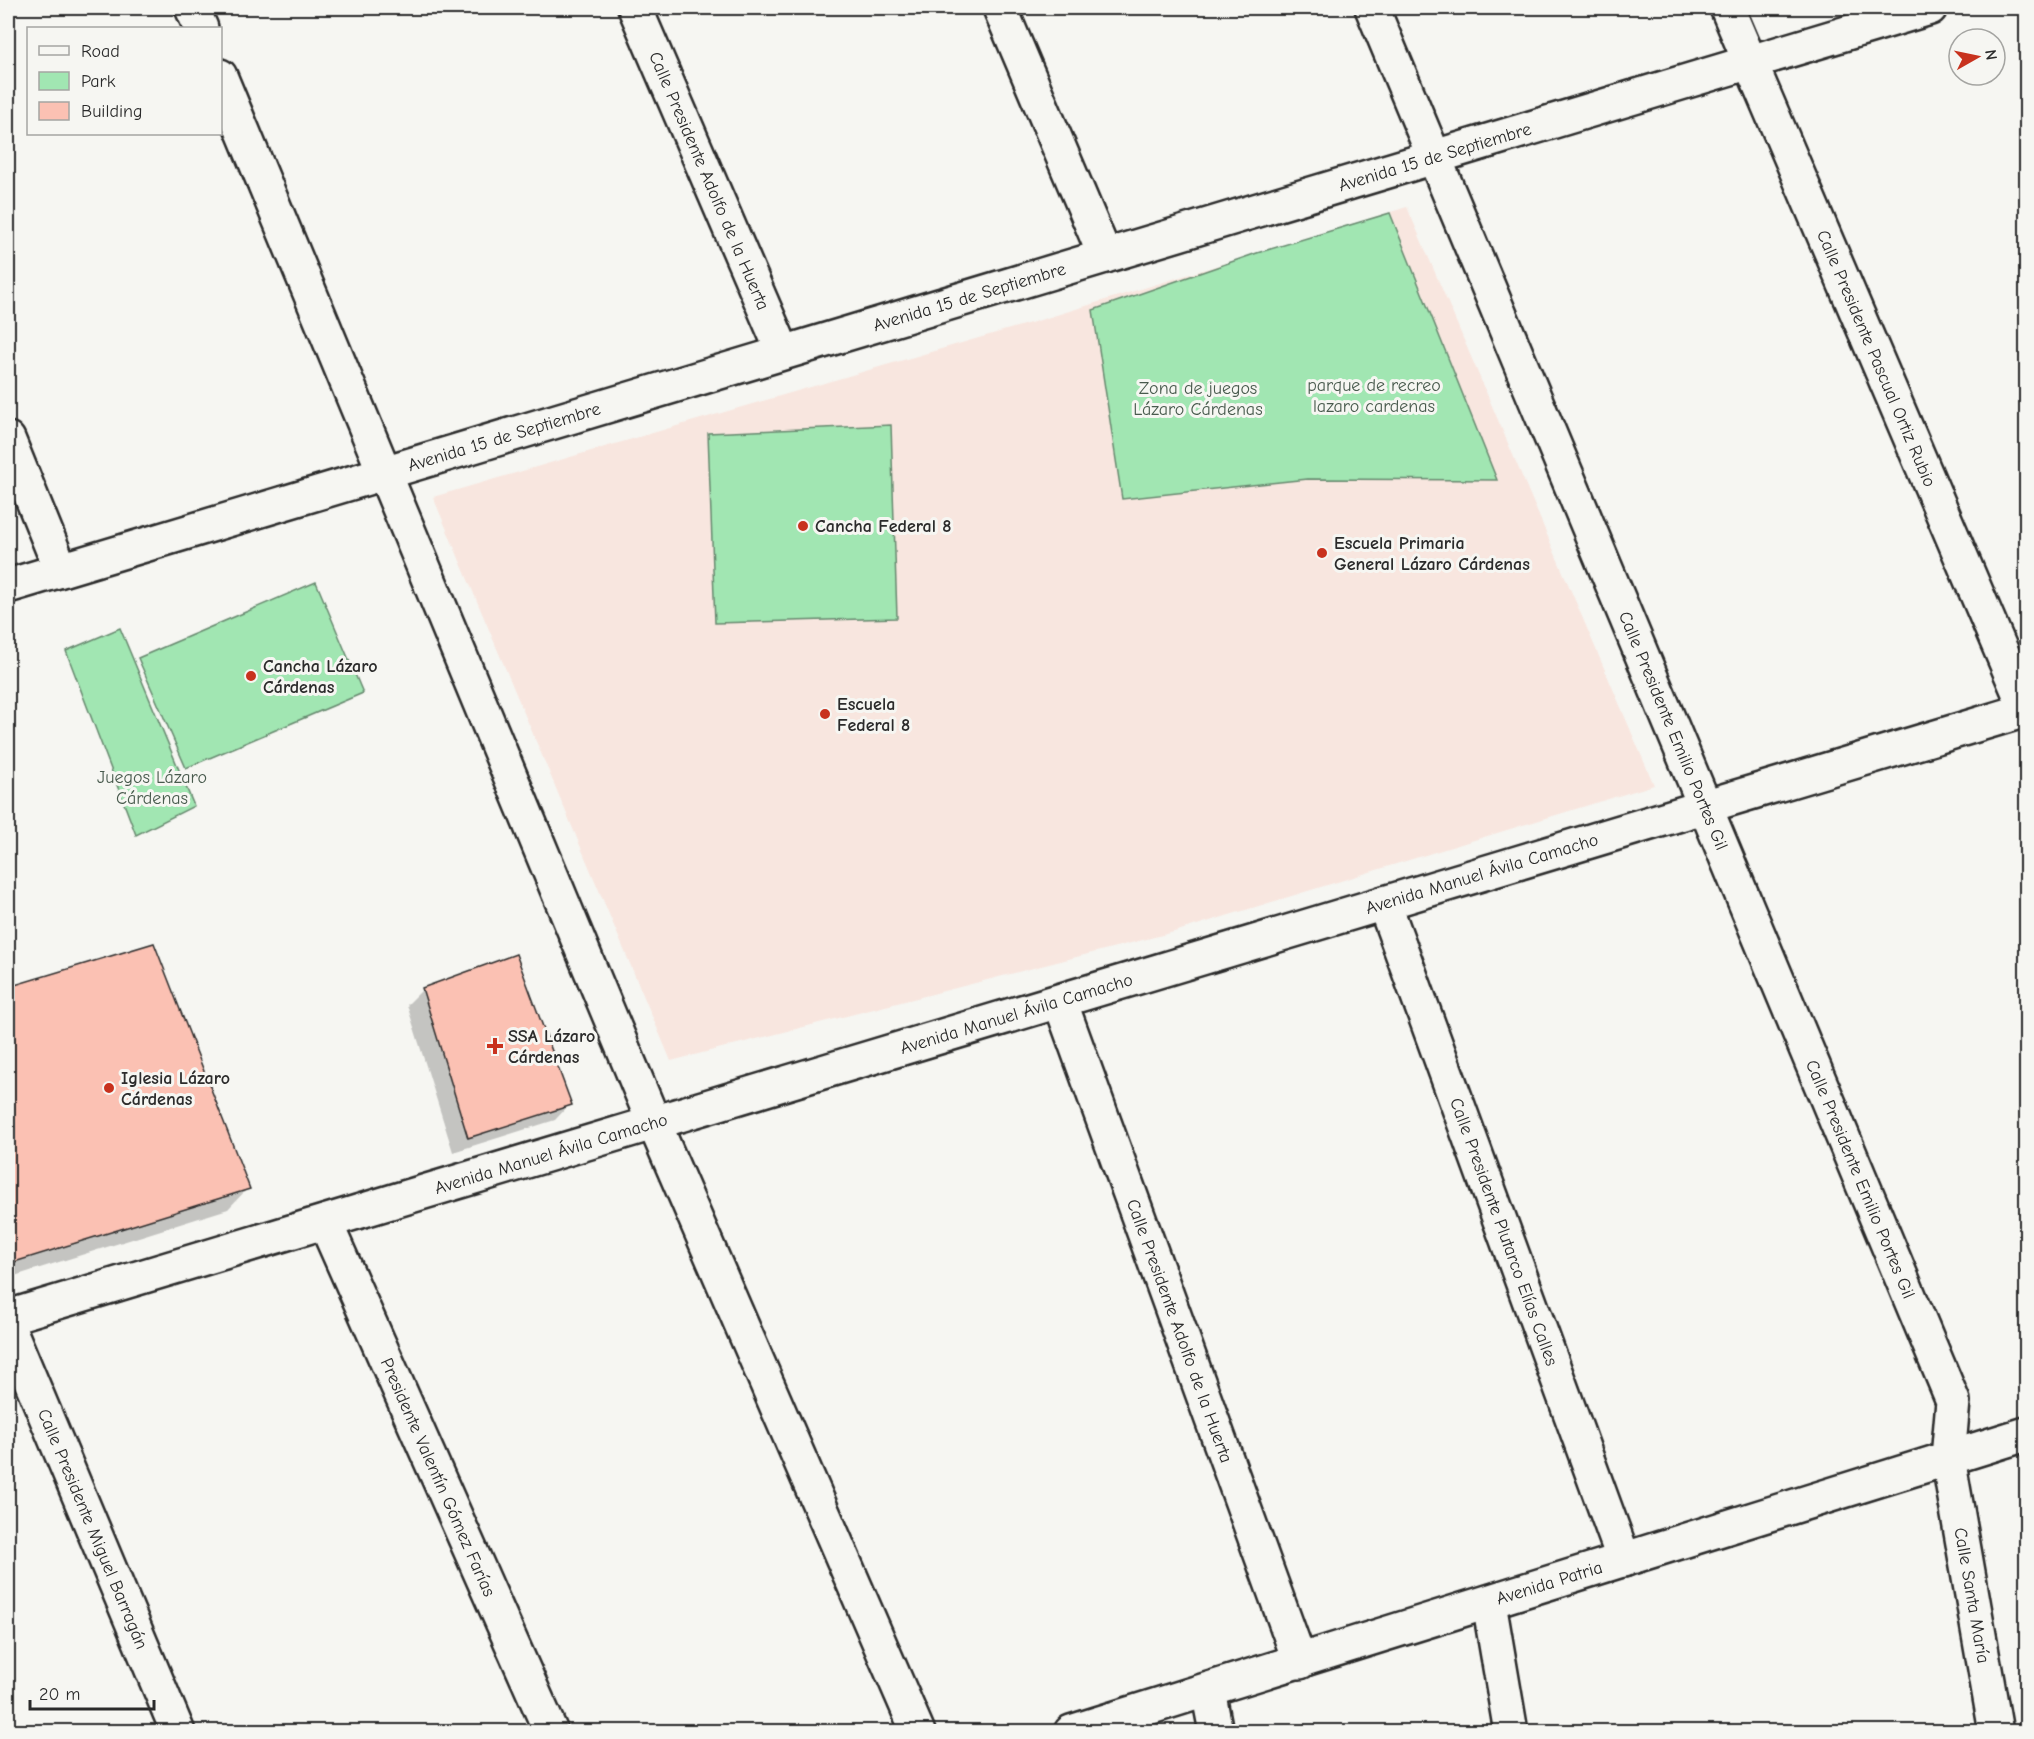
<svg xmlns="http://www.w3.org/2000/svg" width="2034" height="1739" font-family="'Comic Neue',sans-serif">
<rect width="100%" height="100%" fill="#f6f6f2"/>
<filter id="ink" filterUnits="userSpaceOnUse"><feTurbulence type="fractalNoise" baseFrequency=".0167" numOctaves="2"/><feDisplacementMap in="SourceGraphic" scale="12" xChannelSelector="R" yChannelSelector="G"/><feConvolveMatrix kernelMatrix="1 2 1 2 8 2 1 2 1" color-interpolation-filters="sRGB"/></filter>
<g filter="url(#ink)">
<path fill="#f8e6df" d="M1407,207L1654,785L1174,932L671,1061L433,497L1037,321Z"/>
<path fill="#a1e6b2" stroke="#66886e" stroke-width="1.5" d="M1390,213L1497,480L1308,479L1122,499L1093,310L1257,253Z
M891,425L897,618L715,623L708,433Z
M316,582L363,693L186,768L138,658Z
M120,628L194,806L136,835L66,651Z"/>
<path fill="#0003" d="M153,945L248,1188L228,1209L8,1278V989Z
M423,989L570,1104L555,1120L453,1152L407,1005Z"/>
<path fill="#fbc1b3" stroke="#2b2b2b" stroke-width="1.5" d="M154,943L250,1189L8,1264V987Z
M516,954L572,1105L468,1138L422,988Z"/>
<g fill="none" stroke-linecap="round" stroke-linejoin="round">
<g stroke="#2b2b2b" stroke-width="38">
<g id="minor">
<path d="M192,8L201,28"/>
<path id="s1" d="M635,8L783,352"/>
<path d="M1000,8L1105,256"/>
<path id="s2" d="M1372,8L1953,1401L1948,1458L1996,1732"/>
<path id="s3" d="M1727,8L2026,709"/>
<path d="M220,76L654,1123L918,1732"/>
<path d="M8,439L61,570"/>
<path id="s4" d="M8,586L1930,8"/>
<path id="s5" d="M1384,903L1624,1560"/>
<path id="s6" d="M1060,1001L1300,1662"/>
<path id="s7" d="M325,1222L551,1732"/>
<path id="s8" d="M8,1317L2026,710"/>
<path id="s9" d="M8,1326L178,1732"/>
<path d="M1489,1603L1511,1732"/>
<path d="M1208,1690L1216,1732"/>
</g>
</g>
<g stroke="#2b2b2b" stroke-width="38">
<g id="secondary">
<path id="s10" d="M1071,1732L2026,1434"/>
</g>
</g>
<use href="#minor" stroke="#f6f6f2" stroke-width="33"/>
<use href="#secondary" stroke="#f6f6f2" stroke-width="33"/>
</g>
</g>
<g fill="#c8321e" stroke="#f6f6f2" stroke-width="2">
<circle cx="803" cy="526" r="6"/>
<circle cx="1322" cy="553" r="6"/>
<circle cx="251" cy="676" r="6"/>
<circle cx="825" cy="714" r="6"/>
<path d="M492 1037h6v6h6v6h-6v6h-6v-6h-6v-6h6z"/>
<circle cx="109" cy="1088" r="6"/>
</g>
<g text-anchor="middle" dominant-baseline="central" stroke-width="6" stroke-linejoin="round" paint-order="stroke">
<g font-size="18" fill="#2b2b2b" stroke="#f6f6f2">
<text stroke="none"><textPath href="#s4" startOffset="1490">Avenida 15 de Septiembre</textPath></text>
<text stroke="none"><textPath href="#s1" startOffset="188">Calle Presidente Adolfo de la Huerta</textPath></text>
<text stroke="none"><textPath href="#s4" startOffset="1004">Avenida 15 de Septiembre</textPath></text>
<text stroke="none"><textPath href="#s3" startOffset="381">Calle Presidente Pascual Ortiz Rubio</textPath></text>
<text stroke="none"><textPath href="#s4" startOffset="518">Avenida 15 de Septiembre</textPath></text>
<text stroke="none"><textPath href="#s2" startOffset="783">Calle Presidente Emilio Portes Gil</textPath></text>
<text stroke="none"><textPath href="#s8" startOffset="1539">Avenida Manuel Ávila Camacho</textPath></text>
<text stroke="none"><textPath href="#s8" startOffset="1053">Avenida Manuel Ávila Camacho</textPath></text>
<text stroke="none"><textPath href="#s8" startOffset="567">Avenida Manuel Ávila Camacho</textPath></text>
<text stroke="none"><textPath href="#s2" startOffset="1269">Calle Presidente Emilio Portes Gil</textPath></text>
<text stroke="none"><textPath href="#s5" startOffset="350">Calle Presidente Plutarco Elías Calles</textPath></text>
<text stroke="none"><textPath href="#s6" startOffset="351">Calle Presidente Adolfo de la Huerta</textPath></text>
<text stroke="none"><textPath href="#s7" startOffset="279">Presidente Valentín Gómez Farías</textPath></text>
<text stroke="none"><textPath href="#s9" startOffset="220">Calle Presidente Miguel Barragán</textPath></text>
<text stroke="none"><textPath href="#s10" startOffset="501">Avenida Patria</textPath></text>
<text stroke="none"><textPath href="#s2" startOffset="1706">Calle Santa María</textPath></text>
</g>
<g font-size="18" fill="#485a4d" stroke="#f6f6f2">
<text x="1374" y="385">parque de recreo<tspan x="1374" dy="21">lazaro cardenas</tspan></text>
<text x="1198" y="388">Zona de juegos<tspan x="1198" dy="21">Lázaro Cárdenas</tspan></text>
<text x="152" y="777">Juegos Lázaro<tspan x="152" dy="21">Cárdenas</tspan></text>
</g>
<g font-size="18" font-weight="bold" fill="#2b2b2b" stroke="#f6f6f2" text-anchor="start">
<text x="815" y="526">Cancha Federal 8</text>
<text x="1334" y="543">Escuela Primaria<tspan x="1334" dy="21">General Lázaro Cárdenas</tspan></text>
<text x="263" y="666">Cancha Lázaro<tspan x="263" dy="21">Cárdenas</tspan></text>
<text x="837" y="704">Escuela<tspan x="837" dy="21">Federal 8</tspan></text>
<text x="508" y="1036">SSA Lázaro<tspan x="508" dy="21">Cárdenas</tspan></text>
<text x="121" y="1078">Iglesia Lázaro<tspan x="121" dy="21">Cárdenas</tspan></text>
</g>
</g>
<rect width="2034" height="1739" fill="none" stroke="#f6f6f2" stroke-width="30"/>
<rect x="15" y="15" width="2004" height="1709" fill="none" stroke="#2b2b2b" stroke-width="2" filter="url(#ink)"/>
<rect x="27" y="27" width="195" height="108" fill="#f6f6f2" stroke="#a5a5a2" stroke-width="1.5"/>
<rect x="39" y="46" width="30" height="9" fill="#f6f6f2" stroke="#a5a5a2" stroke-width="1.5"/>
<text x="81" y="57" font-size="18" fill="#2b2b2b">Road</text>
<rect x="39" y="72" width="30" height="18" fill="#a1e6b2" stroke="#a5a5a2" stroke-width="1.5"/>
<text x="81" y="87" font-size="18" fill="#2b2b2b">Park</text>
<rect x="39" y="102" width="30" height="18" fill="#fbc1b3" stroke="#a5a5a2" stroke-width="1.5"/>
<text x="81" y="117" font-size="18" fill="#2b2b2b">Building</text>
<g transform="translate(1977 57) rotate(81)"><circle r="28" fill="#f6f6f2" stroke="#a5a5a2" stroke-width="1.5"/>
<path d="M0-4.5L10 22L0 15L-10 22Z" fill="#c8321e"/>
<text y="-9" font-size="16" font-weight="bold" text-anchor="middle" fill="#2b2b2b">N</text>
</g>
<path d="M30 1700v9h124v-9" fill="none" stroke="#2b2b2b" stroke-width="3"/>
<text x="39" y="1700" font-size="18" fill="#2b2b2b" stroke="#f6f6f2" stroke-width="4.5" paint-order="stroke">20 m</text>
</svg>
